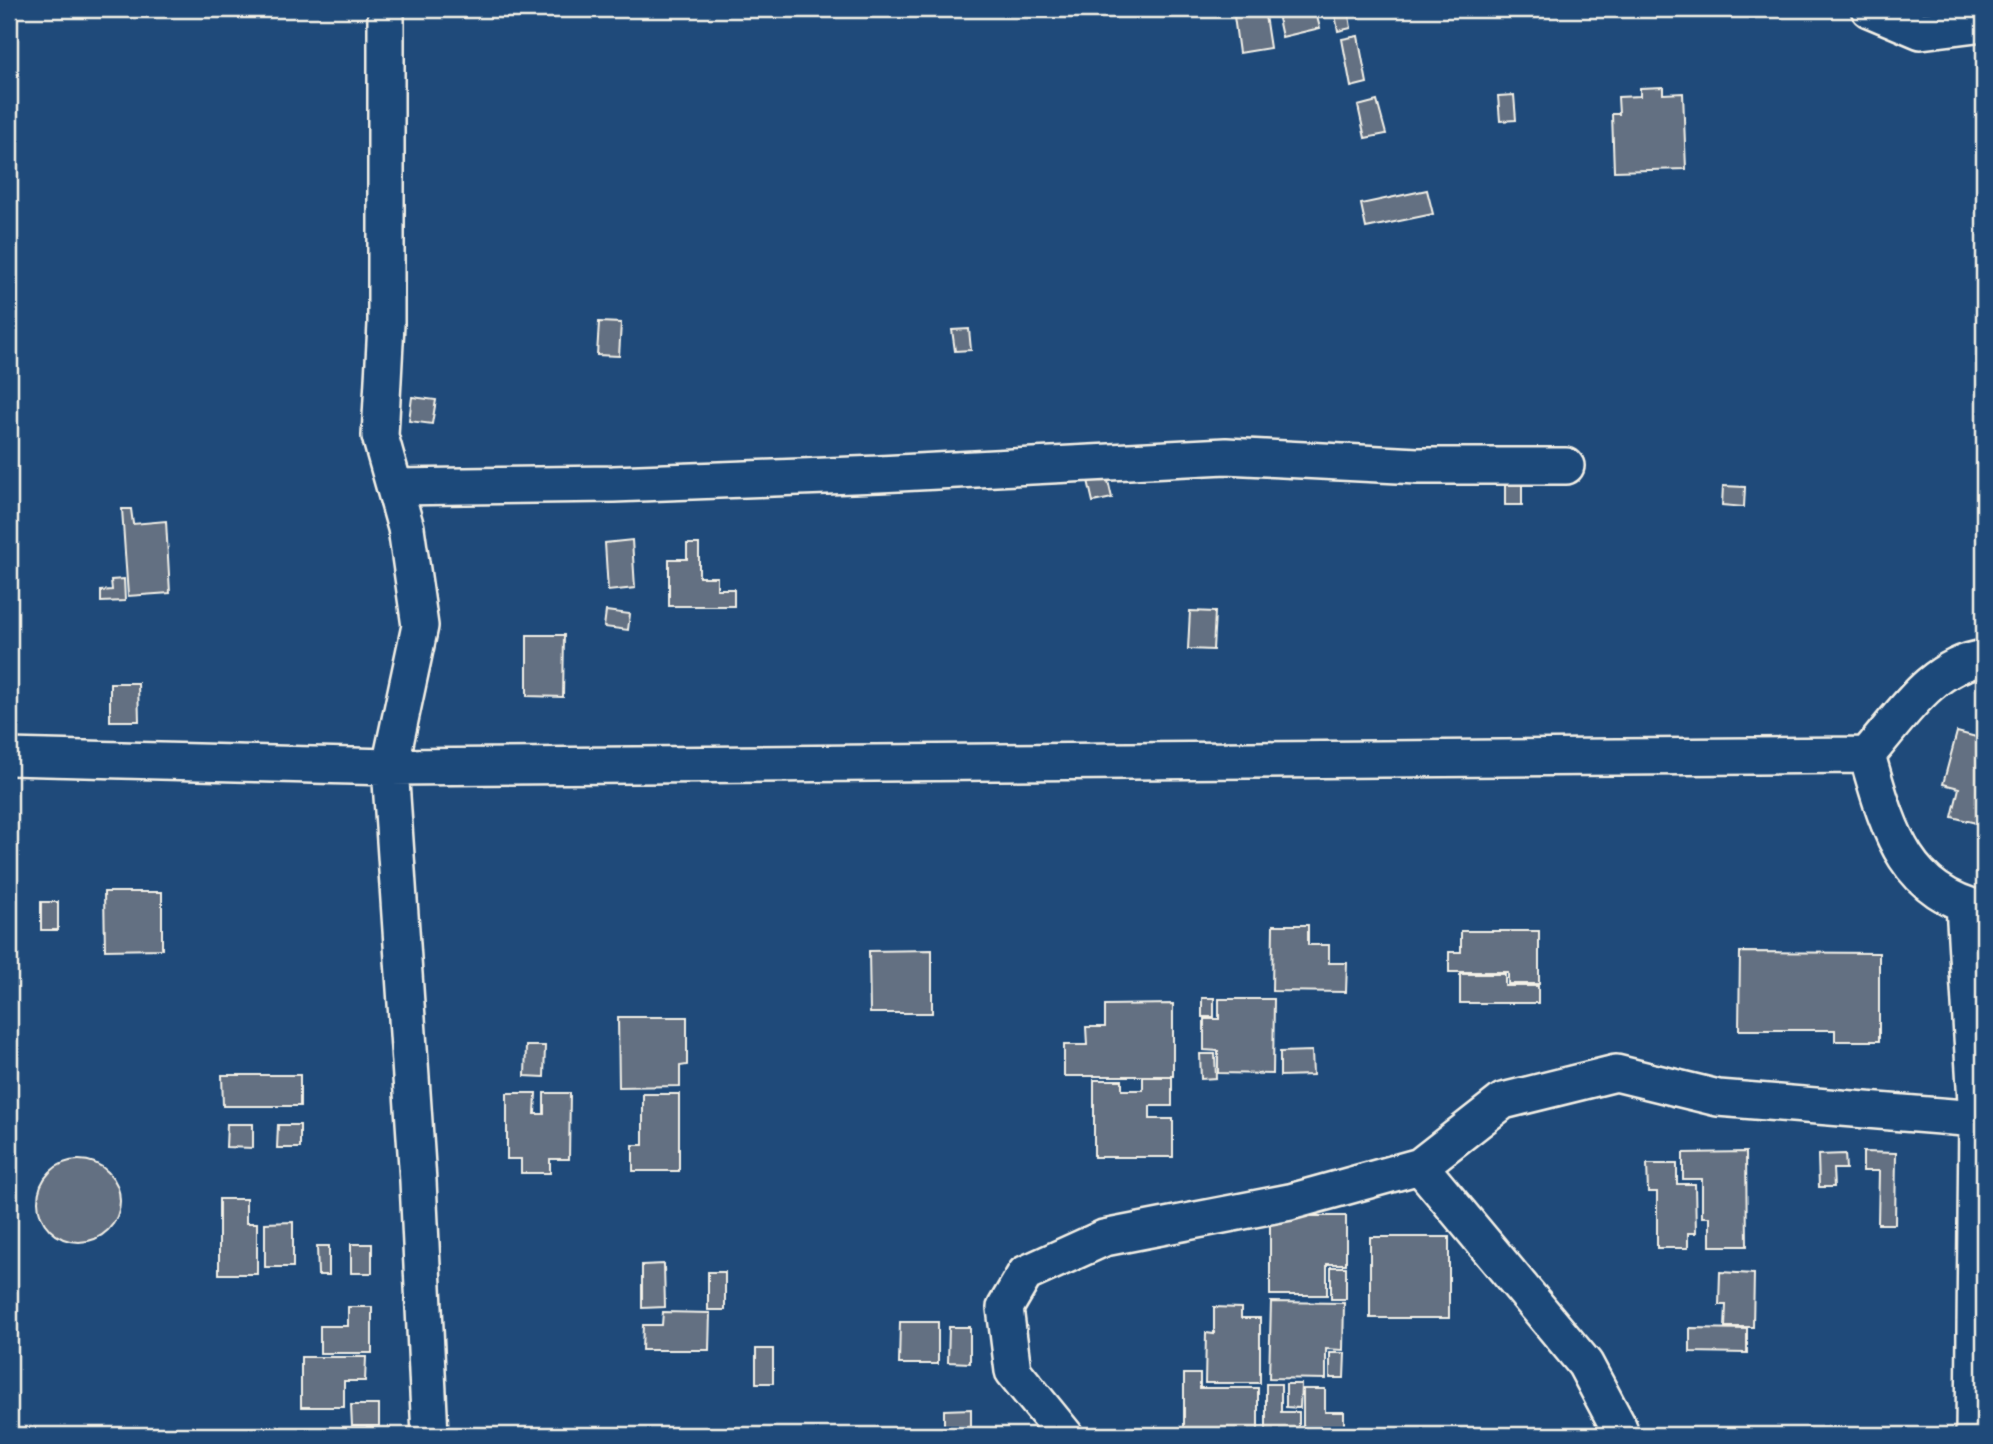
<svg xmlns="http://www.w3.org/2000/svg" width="1993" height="1444" font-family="Itim,sans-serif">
<rect width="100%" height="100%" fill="#1f4a7a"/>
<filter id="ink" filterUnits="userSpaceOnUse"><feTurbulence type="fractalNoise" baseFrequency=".0143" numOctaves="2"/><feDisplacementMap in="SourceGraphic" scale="14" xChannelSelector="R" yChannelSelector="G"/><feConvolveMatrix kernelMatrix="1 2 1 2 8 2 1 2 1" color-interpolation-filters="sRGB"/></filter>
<g filter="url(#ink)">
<path fill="#637082" stroke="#f4f1e8" stroke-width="2" d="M1233,9H1264L1270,48L1239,53Z
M1276,9H1315L1320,28L1282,37Z
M1334,9H1348L1351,28L1338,31Z
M1358,36L1367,83L1351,87L1342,39Z
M1663,87V94L1683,93L1686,169L1614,171L1612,114H1619L1618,97L1640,96V88Z
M1514,95L1516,120L1500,121L1498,96Z
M1377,101L1386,134L1365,138L1358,106Z
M1427,190L1433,214L1366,228L1361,204Z
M599,322L621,323L619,356L597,355Z
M969,329L971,350L955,351L952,330Z
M412,397L436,400L432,424L409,421Z
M1106,472L1112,498L1093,502L1087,476Z
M1505,480H1522V505H1505Z
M1723,486L1745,487L1744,507L1722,505Z
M122,509H131L133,524L166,521L170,593L128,596Z
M632,540L635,588L608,591L605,543Z
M687,544H699V577H717V589H734V606H669V559H687Z
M124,579L125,601L101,602V591L112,590L111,580Z
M606,611L630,614L628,630L604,627Z
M1190,611L1215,612L1213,650L1188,649Z
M527,635H564L563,697L527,696Z
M110,683H138L139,721H110Z
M1957,732L1984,739V825L1952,817L1959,788L1943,784Z
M104,892H162V949L105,950Z
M41,902H58V930H41Z
M1273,925H1308V945H1329V963H1347L1346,992L1272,991Z
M1461,931H1539V984H1508V972H1449V952H1461Z
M932,950V1013H870L869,951Z
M1740,952L1879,953V1041H1835V1030H1739Z
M1460,974H1505V986H1538V1003H1460Z
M1202,998H1214V1017H1202Z
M1219,999H1274L1273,1074L1218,1073V1051L1204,1050V1019H1219Z
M1173,1004V1076H1064V1045H1087L1086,1027H1105V1005Z
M618,1017H687V1065L680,1066V1086L619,1087Z
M526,1046H545L544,1077L525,1076Z
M1312,1051L1313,1075L1280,1076V1052Z
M1200,1054H1215L1216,1078L1201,1079Z
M222,1075H300V1106H223Z
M1143,1077H1172V1106H1150V1119H1173V1157H1094V1080H1122V1090H1143Z
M507,1093H536L535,1114H544V1093H570L569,1159H550V1173H521V1159H507Z
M643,1094H679V1171H633V1145H643Z
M227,1124H253V1148L226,1147Z
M278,1125H300V1148H277Z
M1746,1152L1747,1246H1710V1217H1702V1179H1683V1153Z
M1863,1152L1896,1153L1895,1224H1878L1879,1171H1863Z
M1845,1154L1846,1169H1833L1834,1187H1819L1818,1155Z
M38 1201a41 41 0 1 1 82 0a41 41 0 1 1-82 0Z
M1647,1164H1677V1184H1695L1696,1233H1688V1248H1657V1192H1648Z
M219,1199H246V1223H257V1274H219Z
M1270,1216H1346V1264H1327V1295H1270Z
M293,1222V1267H265V1223Z
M1370,1237H1449V1318H1370Z
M351,1244H372V1273H351Z
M317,1246H329V1275H318Z
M664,1264L665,1307L642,1308V1265Z
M1331,1267H1346V1299H1331Z
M708,1272H725V1310H708Z
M1720,1272L1754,1274L1753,1327H1725L1726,1305H1719Z
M1271,1302L1344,1303L1343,1350L1326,1349V1379L1269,1378Z
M348,1307H372V1353H320V1326H348Z
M1214,1307L1241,1308V1318H1260V1383H1205L1206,1333L1214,1334Z
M663,1312L710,1313L709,1350H642L643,1325H662Z
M900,1322H938V1364H899Z
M949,1327H970V1363L948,1362Z
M1690,1328L1747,1329V1353L1690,1352Z
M756,1349H773V1383H756Z
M1330,1353H1345L1344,1378H1330Z
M301,1357H366L365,1381H344V1407H301Z
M1184,1374H1200V1388H1258V1435H1184Z
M1266,1384H1281V1412H1299V1435H1266Z
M1286,1384H1301L1300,1408L1286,1407Z
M1303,1389H1325V1412H1344V1435H1303Z
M351,1405H379V1426H352Z
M971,1409V1435H944V1410Z"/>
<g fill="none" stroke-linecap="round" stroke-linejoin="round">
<g stroke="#f4f1e8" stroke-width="40">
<path id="minor" d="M386,9V324L380,436L406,528L420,626L390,767L418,1181L430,1435
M1869,9L1921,31L1984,23
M395,487L613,484L879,474L1226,456L1418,466H1566
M1984,658C1931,665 1900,718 1867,755C1888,826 1902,891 1984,910
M9,757L390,767L1867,755
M1964,905L1977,1119L1974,1435
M1420,1166L1585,1364L1619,1428V1435
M1065,1435L1013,1371L1005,1308L1025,1274L1104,1238L1290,1202L1420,1166L1503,1101L1616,1073L1718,1098L1977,1119"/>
</g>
<use href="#minor" stroke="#1f4a7a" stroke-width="35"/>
</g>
</g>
<rect width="1993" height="1444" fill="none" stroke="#1f4a7a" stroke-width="35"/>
<rect x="18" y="18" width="1958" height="1409" fill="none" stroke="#f4f1e8" stroke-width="2.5" filter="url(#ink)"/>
</svg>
